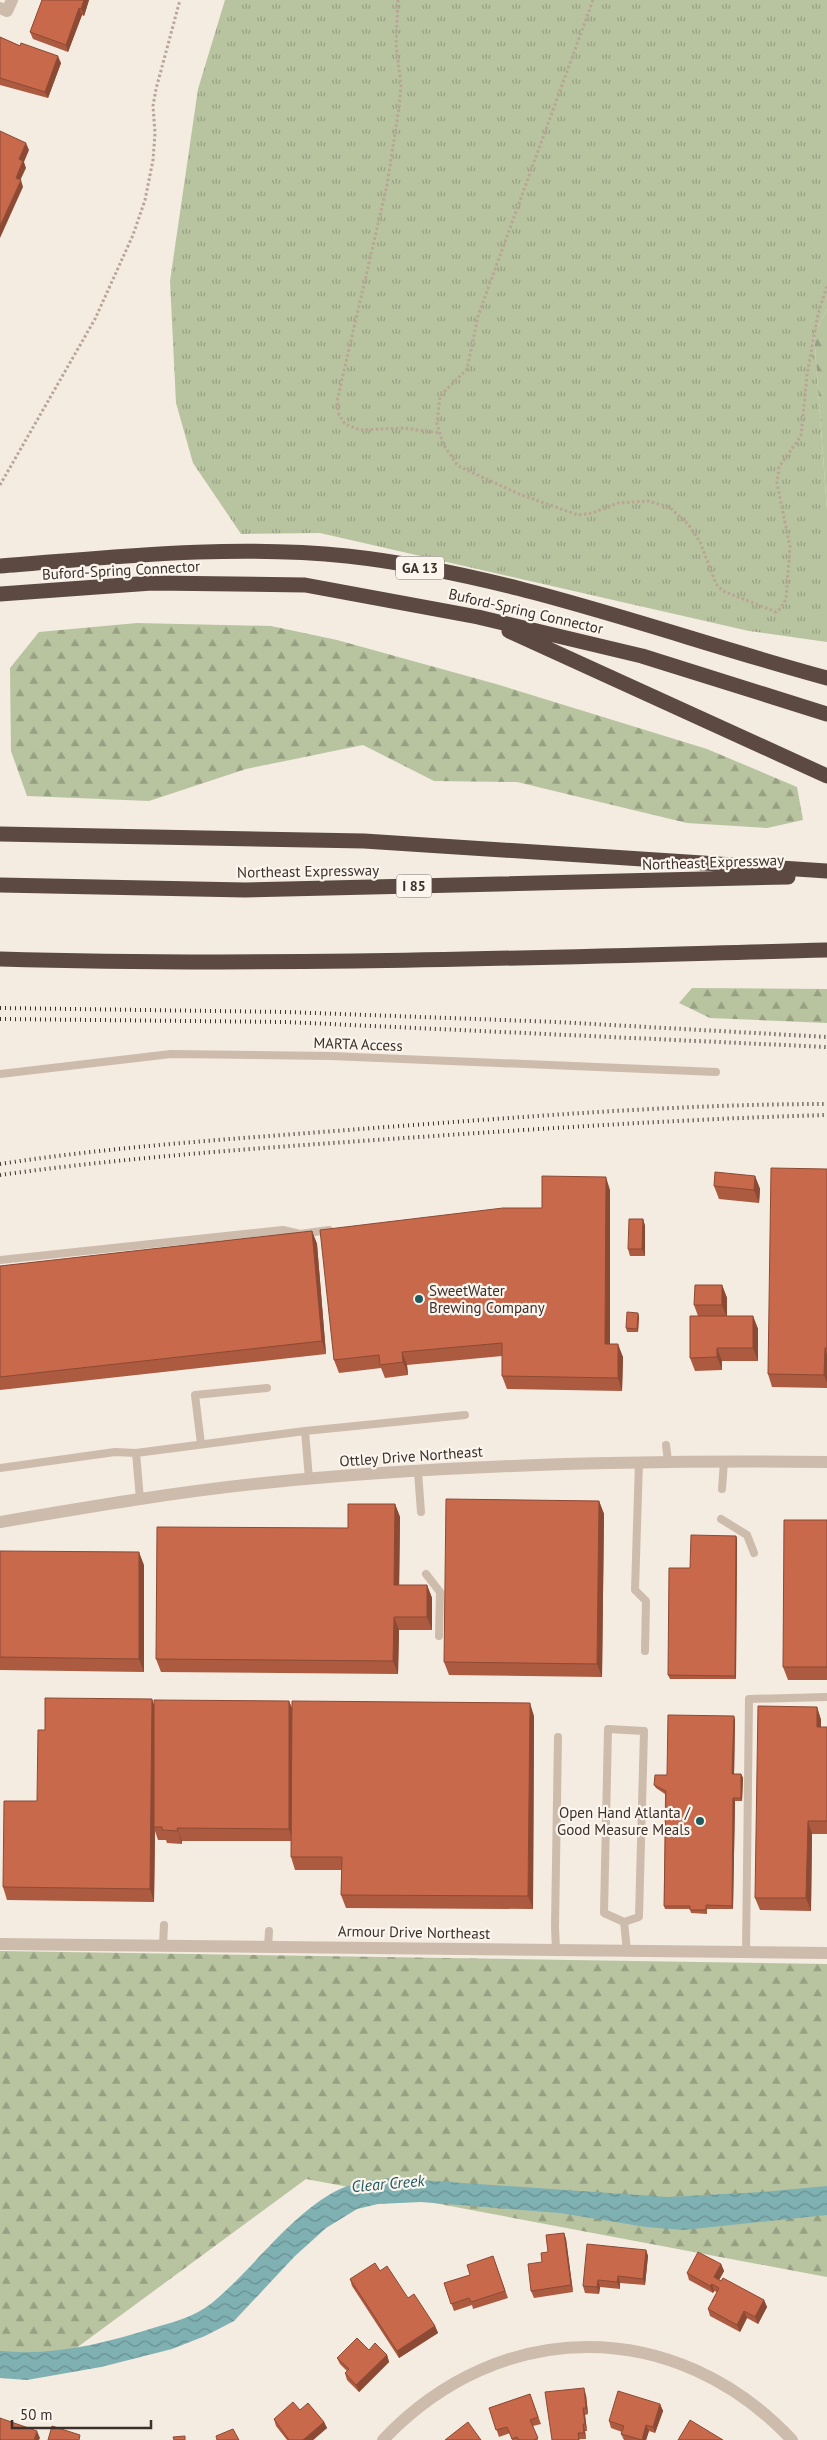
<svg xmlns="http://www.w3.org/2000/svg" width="827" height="2440" font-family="'PT Sans',sans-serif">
<defs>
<pattern id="grass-tufts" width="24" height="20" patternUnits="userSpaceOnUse" patternTransform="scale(1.25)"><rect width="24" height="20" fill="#b8c4a0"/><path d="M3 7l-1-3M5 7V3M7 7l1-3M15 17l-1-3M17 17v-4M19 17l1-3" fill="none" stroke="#97a083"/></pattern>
<pattern id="forest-firs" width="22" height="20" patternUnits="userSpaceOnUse" patternTransform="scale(1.25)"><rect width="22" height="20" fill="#b8c4a0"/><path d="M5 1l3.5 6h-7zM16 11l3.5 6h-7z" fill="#97a083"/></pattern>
<pattern id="water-waves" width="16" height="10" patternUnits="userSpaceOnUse" patternTransform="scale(1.25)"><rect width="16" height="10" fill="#7fb0b2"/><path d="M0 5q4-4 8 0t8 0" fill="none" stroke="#699091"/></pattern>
</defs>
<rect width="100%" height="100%" fill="#f4ebe1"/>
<path fill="url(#grass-tufts)" d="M225,0H827V309L814,335L827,509V642L749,631L320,533L241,534L193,463L176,403L170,281L198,89Z"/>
<path fill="url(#forest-firs)" d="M827,309V509L814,335Z
M137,623L271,626L337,640L496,684L707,749L797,787L803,820L767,828L687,823L517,782L434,781L363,745L246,769L149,801L27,796L11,751L10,668L39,632Z
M692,988L827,989V1023L710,1018L679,1003Z
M0,1951L827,1964V2277L306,2179L45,2371L0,2365Z"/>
<path fill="url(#water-waves)" d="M391,2178L668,2197L763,2192L827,2186V2215L683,2230L646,2227L560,2213L421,2202L378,2204L357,2209L326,2228L295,2256L234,2321L205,2336L172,2349L101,2367L27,2380L0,2378V2351C53,2356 103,2344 153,2328C174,2322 194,2317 212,2303C253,2269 290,2215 336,2191C353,2182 372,2180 391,2178Z"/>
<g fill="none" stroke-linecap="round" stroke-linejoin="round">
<path stroke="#b9a596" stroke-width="3" stroke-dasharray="2.5 2.5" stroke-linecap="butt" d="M398,0L396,44L401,85L399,108L387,185L337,401L339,415L345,424L360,430L404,428L439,433
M593,0L478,316L467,369L440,396L437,424L443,444L458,466L519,494L578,515L592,513L618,503L648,501L669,507L688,524L700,542L716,584L723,591L776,612L781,608L786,599L790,547L777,483L779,467L801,436L807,375L818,314L827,286
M0,485L95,319L133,235L145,200L153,160L155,133L153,106L156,89L180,0"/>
<path stroke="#cdbbac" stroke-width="8" d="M0,1074L171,1054L331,1056L716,1072
M0,1260L283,1230L300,1234L329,1230
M305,1431L309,1479
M201,1444L195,1395L267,1388
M666,1445L668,1461
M136,1453L140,1499
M639,1462L635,1590L646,1601L645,1651
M0,1468L115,1452L136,1453L305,1431L465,1415
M418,1472L421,1512
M722,1489L724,1461
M721,1519L747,1535L754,1553
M426,1574L440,1592L439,1636
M608,1729L644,1731L639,1917L624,1922L604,1913Z
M624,1922L627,1951
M163,1945L164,1925
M268,1947L269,1931
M556,1950L555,1927L558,1737
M746,1952L749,1699L827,1697"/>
<path stroke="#cdbbac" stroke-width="12" d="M0,8L7,11L12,0
M383,2440C500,2316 676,2316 792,2440"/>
<path stroke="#cdbbac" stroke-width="12" d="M0,1522C88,1507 176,1492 264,1483C451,1464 639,1460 827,1462
M0,1944L827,1953"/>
<path stroke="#5c4a42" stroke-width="15" d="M0,566C115,557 232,544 347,556C511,574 668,635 827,678
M0,594L152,583L305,585L478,617L642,656L827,714
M509,631L827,776
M0,834L364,841L827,871
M0,885L245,890L788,877
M0,959C276,967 551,957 827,950"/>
<path stroke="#3b302b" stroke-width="4" stroke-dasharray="1 4" stroke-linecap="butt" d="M0,1008L286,1012L557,1022L827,1037
M0,1019L286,1022L827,1047
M0,1164C123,1145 249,1138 373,1128C524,1117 676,1104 827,1104
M0,1175C129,1157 260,1148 390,1139C536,1129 681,1119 827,1115"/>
</g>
<path fill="#ac5a40" d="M42,0H89L84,16L82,15L68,52L33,39L30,32Z
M0,37L61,63L48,98L0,85Z
M827,1169V1388L772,1387L768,1374Z
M755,1176L760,1189L759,1203L719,1199L714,1186Z
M610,1190V1344L623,1357L622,1391L507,1389L502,1376V1356L407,1365L408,1375L385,1378L381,1368L339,1373L334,1360L542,1208Z
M643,1219L645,1226V1256H630L628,1249Z
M312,1231L317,1244L326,1354L0,1390V1266Z
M722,1285L727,1298V1316H753L758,1329V1361H722V1370L695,1371L690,1358L698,1316L694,1305Z
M639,1316L638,1332H627L626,1328Z
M599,1501L604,1514L602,1677L449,1675L444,1662Z
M395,1504L400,1517L399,1585H427L432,1598V1630H399L398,1674L161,1672L156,1659L348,1528Z
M827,1520V1680H788L783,1667Z
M736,1536L737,1539L736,1679H670L668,1675L690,1568Z
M0,1551L144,1565V1672L0,1670Z
M152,1699L154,1705L289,1701L292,1708L534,1716L533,1909L346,1908L341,1895L342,1870H295L291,1857V1841H182V1844L167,1843L166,1840H158L155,1831L154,1902L7,1900L3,1887L37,1801L45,1730Z
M817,1707L821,1720V1727H827V1834H812L811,1911L760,1910L755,1898Z
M735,1719L734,1774H741L743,1778L742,1801H735L733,1909H707V1914L691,1913L690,1909H665L664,1906L665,1794L656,1788L654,1785Z
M564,2233L566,2239L573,2292L534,2298L531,2291L542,2262L548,2252Z
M646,2250L648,2256L645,2285L620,2283V2289L600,2287L599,2294L585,2293L583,2286Z
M493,2256L508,2298L473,2309L472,2305L454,2311L444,2283L470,2275Z
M721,2264L724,2271L719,2280L764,2300L767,2307L758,2324L747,2318L740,2332L710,2316L708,2309L717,2292L714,2291L713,2293L689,2280L687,2273Z
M380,2271L435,2326L438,2333L399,2358L352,2286L350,2279Z
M369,2350L387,2355L389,2362L359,2392L347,2380L345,2373L347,2371L340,2364L337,2358Z
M530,2394L541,2424L533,2426L538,2440H512L510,2433L499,2437L489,2408Z
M586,2395L588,2414L585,2415L587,2431H585L586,2439L552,2440Z
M660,2404L663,2411L655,2433L649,2431L646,2440H624L621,2434L622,2432L611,2428L609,2421Z
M300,2410L324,2422L327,2428L313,2440H287L276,2426L274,2419Z"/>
<path fill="#8c4a34" d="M84,0H89L84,16L81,9Z
M79,8L82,15L68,52L66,45Z
M58,56L61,63L48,98L45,92Z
M26,143L29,150L24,162L26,168L18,185L16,178L19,159Z
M21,180L23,187L0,238V226Z
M755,1176L760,1189L759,1203L754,1190Z
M606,1177L610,1190V1357L605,1344Z
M643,1219L645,1226V1256L642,1249Z
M312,1231L317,1244L326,1354L322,1341Z
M722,1285L727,1298V1318L722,1305Z
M638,1313L639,1316L638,1332L637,1329Z
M753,1316L758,1329V1361L753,1348Z
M618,1344L623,1357L622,1391L618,1378Z
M717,1348L722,1361V1370L717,1357Z
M825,1348L827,1355V1383L824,1375Z
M402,1352L407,1365L408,1375L403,1362Z
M599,1501L604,1514L602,1677L597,1664Z
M395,1504L400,1517L399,1598L394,1585Z
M736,1536L737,1539L736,1679L735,1676Z
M139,1552L144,1565V1672L139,1659Z
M427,1585L432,1598V1630L427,1617Z
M394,1617L399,1630L398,1674L393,1661Z
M152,1699L156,1712L154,1827L155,1831L154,1902L150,1889Z
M289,1701L294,1714L293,1841L289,1829Z
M530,1703L534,1716L533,1909L528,1896Z
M817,1707L821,1720V1740L817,1727Z
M734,1716L735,1719L734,1778L732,1774Z
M741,1774L743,1778L742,1801L741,1798Z
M733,1798L735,1801L733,1909L732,1906Z
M808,1821L812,1834L811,1911L806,1898Z
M177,1828L182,1841V1844L178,1831Z
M564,2233L566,2239L573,2292L571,2285Z
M646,2250L648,2256L645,2285L643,2279Z
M721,2264L724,2271L717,2284L714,2277Z
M618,2276L620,2283V2289L617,2282Z
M598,2280L600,2287L599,2294L597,2287Z
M712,2284L714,2291L713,2293L710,2286Z
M764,2300L767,2307L758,2324L755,2317Z
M744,2311L747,2318L740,2332L737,2325Z
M435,2326L438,2333L399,2358L397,2351Z
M387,2355L389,2362L359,2392L356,2385Z
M584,2388L586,2395L588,2414L586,2408Z
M660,2404L663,2411L655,2433L653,2427Z
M583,2408L585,2415L587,2431L585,2424Z
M324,2422L327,2428L313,2440H303Z
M583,2424L585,2431L586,2439L584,2433Z
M646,2425L649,2431L646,2440H642Z
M37,2431L40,2438L39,2440H34Z"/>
<path fill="#c8694b" stroke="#8c4a34" d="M42,0H84L81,9L79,8L66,45L30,32Z
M0,37L20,46L21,43L58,56L45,92L0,78Z
M0,131L26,143L19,159L23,161L16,178L21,180L0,226Z
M771,1168L827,1169V1348H825L824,1375L768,1374Z
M715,1172L755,1176L754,1190L714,1186Z
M542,1176L606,1177L605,1344H618V1378L502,1376V1343L402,1352L403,1362L380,1365L379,1355L334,1360L320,1230L503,1208H542Z
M629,1219H643L642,1249H628Z
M312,1231L322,1341L0,1377V1266Z
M695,1285H722V1305H694Z
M627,1312L638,1313L637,1329L626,1328Z
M690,1316H753V1348H717V1357L690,1358Z
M446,1499L599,1501L597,1664L444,1662Z
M348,1504H395L394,1585H427V1617H394L393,1661L156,1659L157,1527L348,1528Z
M784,1520H827V1667H783Z
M691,1535L736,1536L735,1676L668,1675L669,1568H690Z
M0,1551L139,1552V1659L0,1657Z
M45,1698L152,1699L150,1889L3,1887L4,1801H37L38,1730H45Z
M154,1700L289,1701V1829L177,1828L178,1831L162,1830V1827H154Z
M292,1701L530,1703L528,1896L341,1895L342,1857H291Z
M758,1706L817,1707V1727H827V1821H808L806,1898H755Z
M668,1715L734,1716L732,1774H741V1798H733L732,1906L706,1905V1910H690V1906H664L666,1791L654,1785L655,1775H667Z
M564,2233L571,2285L531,2291L528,2264L542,2262L541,2253L548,2252L546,2235Z
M587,2244L646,2250L643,2279L618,2276L617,2282L598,2280L597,2287L583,2286Z
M698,2252L721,2264L714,2277L721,2281L723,2278L764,2300L755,2317L744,2311L737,2325L708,2309L719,2288L712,2284L710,2286L687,2273Z
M493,2256L505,2291L471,2302L469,2298L451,2304L444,2283L470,2275L467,2265Z
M375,2263L380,2271L387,2266L408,2298L414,2294L435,2326L397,2351L350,2279Z
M357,2338L369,2350L375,2343L387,2355L356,2385L345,2373L349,2369L337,2358Z
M584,2388L586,2408H583L585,2424H583L584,2433H578L579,2440H552L545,2392Z
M618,2391L660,2404L653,2427L646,2425L642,2440L621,2434L624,2426L609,2421Z
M530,2394L538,2417L530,2420L538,2438L534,2440H519L517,2437L512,2439L507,2427L496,2430L489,2408Z
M293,2402L300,2410L308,2403L324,2422L303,2440H289L274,2419Z
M0,2418L37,2431L34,2440H0Z
M690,2420L723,2440H678Z
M468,2422L481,2440H445Z
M52,2426L80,2435L79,2440H48Z
M233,2429L239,2440H217L216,2436Z
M185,2436V2440H174L173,2437Z"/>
<g fill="#1f5a5e" stroke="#fbf5ee" stroke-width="2">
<circle cx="419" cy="1299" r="5"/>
<circle cx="700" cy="1821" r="5"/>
</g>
<g text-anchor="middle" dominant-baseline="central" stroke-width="4.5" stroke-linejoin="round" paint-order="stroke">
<g fill="#fbf5ee" stroke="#756b66" stroke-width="1">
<rect x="396" y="556.5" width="48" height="23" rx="4"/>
<rect x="396.5" y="874.5" width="35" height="23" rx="4"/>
</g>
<g font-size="14" font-weight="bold" fill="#3b302b">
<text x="420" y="568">GA 13</text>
<text x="414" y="886">I 85</text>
</g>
<g font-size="15" fill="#3b302b" stroke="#fbf5ee">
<text transform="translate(121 570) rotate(-3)">Buford-Spring Connector</text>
<text transform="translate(526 611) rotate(13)">Buford-Spring Connector</text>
<text transform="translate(713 862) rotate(-2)">Northeast Expressway</text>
<text transform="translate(308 871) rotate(-1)">Northeast Expressway</text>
<text transform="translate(358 1044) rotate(2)">MARTA Access</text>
<text transform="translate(411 1456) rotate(-4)">Ottley Drive Northeast</text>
<text transform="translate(414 1932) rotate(1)">Armour Drive Northeast</text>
</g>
<g font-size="15" fill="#3b302b" stroke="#fbf5ee" text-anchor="start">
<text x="429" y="1290">SweetWater<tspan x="429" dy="17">Brewing Company</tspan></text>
<text x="690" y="1812" text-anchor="end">Open Hand Atlanta /<tspan x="690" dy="17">Good Measure Meals</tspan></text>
</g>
<g font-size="16" font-style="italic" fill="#1f5a5e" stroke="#fbf5ee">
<text transform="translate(388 2183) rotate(-5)">Clear Creek</text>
</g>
</g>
<path d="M12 2420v8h139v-8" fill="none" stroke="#3b302b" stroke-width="2.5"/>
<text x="20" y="2420" font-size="15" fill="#3b302b" stroke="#fbf5ee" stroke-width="4" paint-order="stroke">50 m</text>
</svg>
